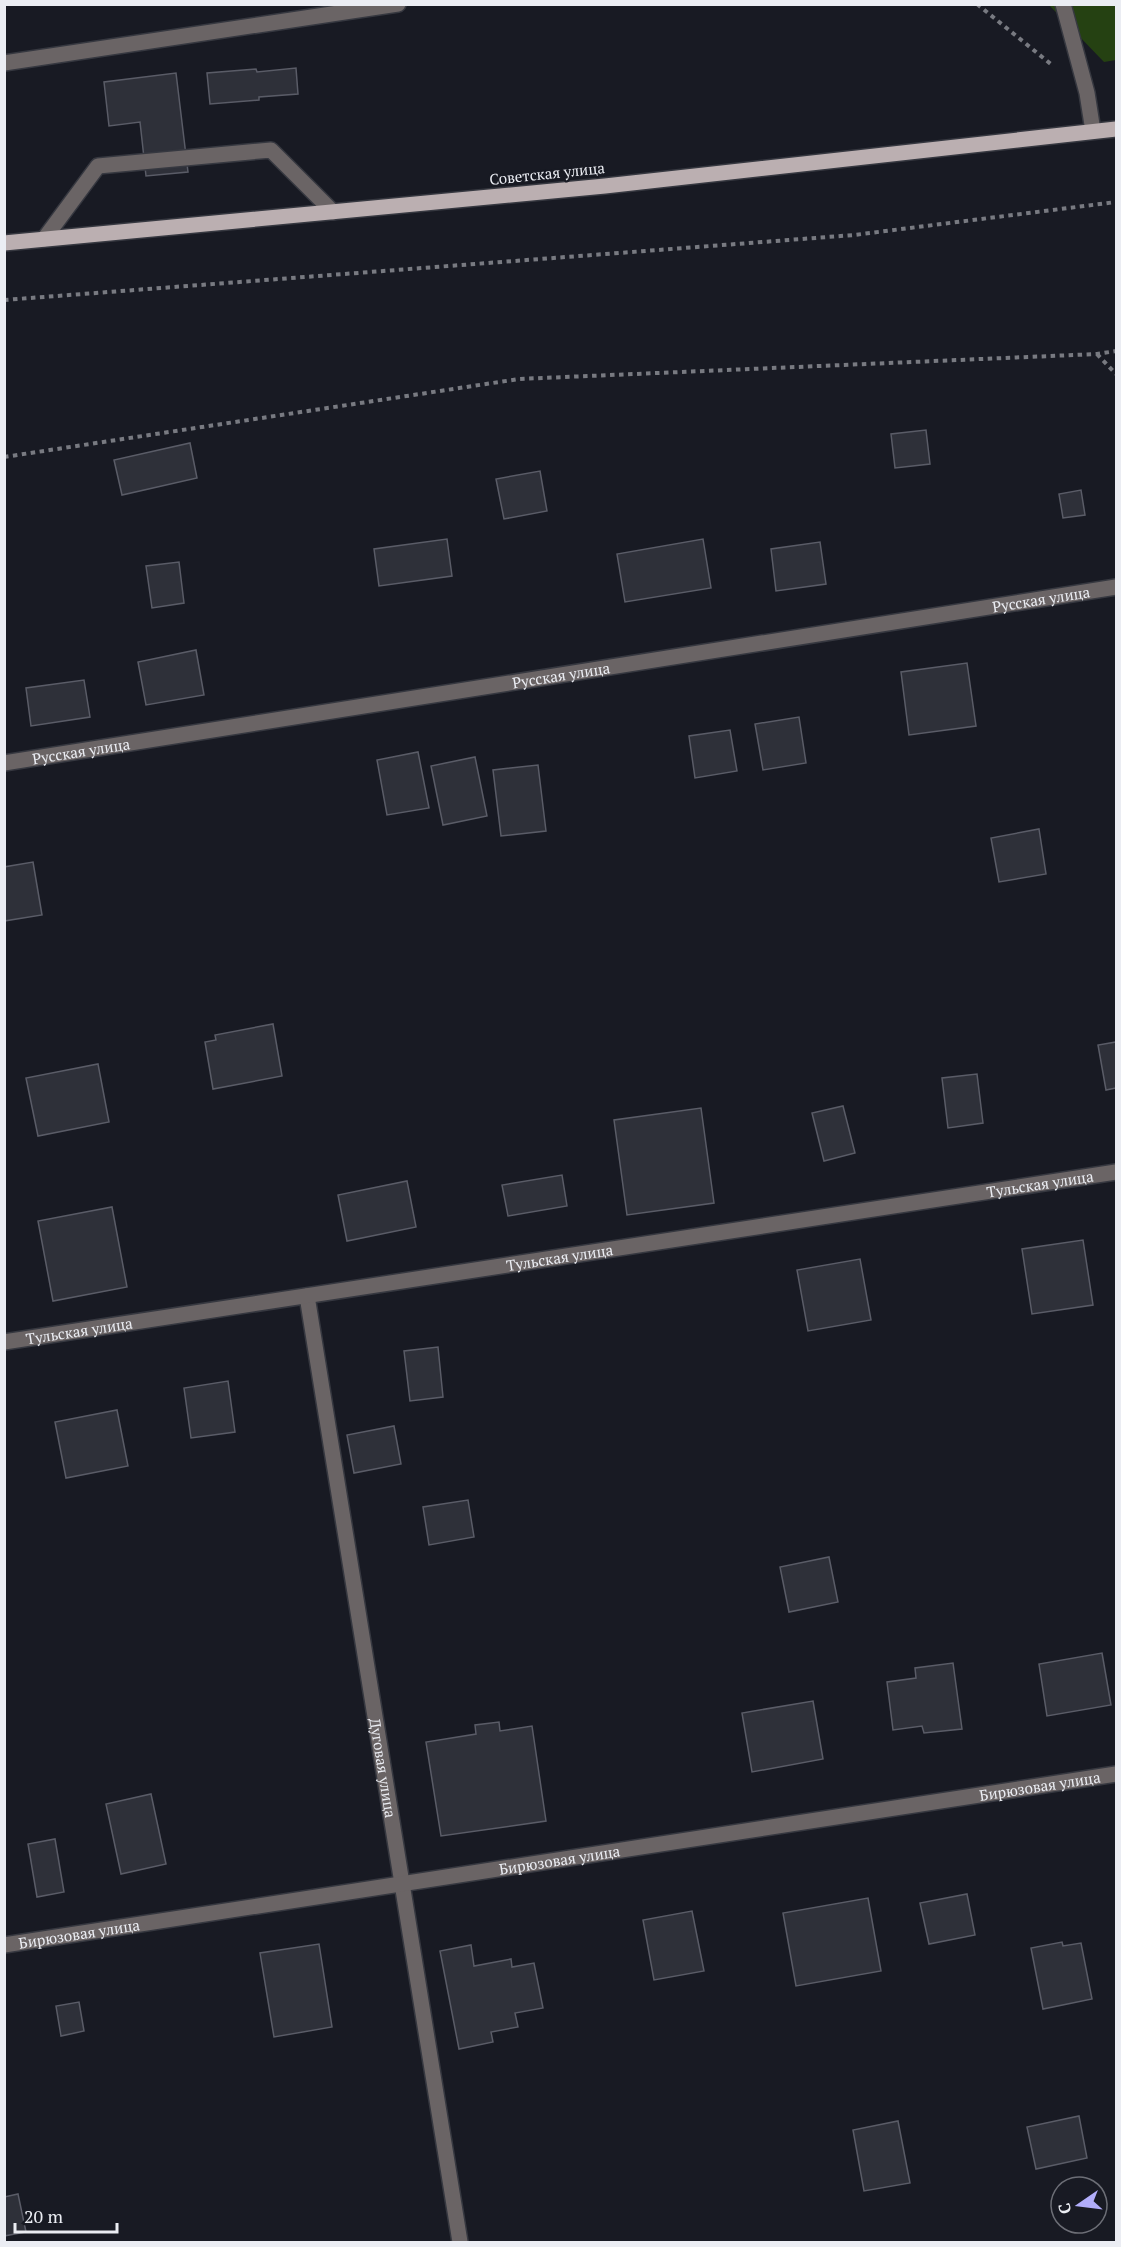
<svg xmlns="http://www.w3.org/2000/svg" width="1121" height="2247" font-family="'PT Serif',serif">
<rect width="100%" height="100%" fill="#181a23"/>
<path fill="#254112" d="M1049,5H1116V60L1104,62Z"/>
<path fill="#2e3039" stroke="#5a5c67" stroke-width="1.5" d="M296,68L298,94L259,97V100L210,104L207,73L256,69L257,72Z
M176,73L188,172L146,176L140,122L109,126L104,82Z
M926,430L930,464L895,468L891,434Z
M190,443L197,478L122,495L114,460Z
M540,471L547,511L504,519L496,479Z
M1081,490L1085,515L1063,518L1059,494Z
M447,539L452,576L379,586L374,549Z
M703,539L711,588L625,602L617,554Z
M820,542L826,584L776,591L771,549Z
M179,562L184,603L152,608L146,566Z
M196,650L204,695L146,705L138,662Z
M967,663L976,726L909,735L901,672Z
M84,680L90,717L31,726L26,688Z
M799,717L806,763L763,770L755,724Z
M730,730L737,771L695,778L689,736Z
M418,752L429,808L387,815L377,760Z
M475,757L487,816L443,825L431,766Z
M538,765L546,831L501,836L493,770Z
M1039,829L1046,874L999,882L991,838Z
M33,862L42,915L4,921V867Z
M273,1024L282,1076L213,1089L205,1042L216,1040L215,1035Z
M1116,1042V1088L1106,1090L1098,1045Z
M98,1064L109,1122L38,1136L26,1078Z
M977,1074L983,1123L948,1128L942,1078Z
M843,1106L855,1153L824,1161L812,1113Z
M701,1108L714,1203L627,1215L614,1120Z
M562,1175L567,1206L508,1216L502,1185Z
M407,1181L416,1227L347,1241L338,1195Z
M112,1207L127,1287L53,1301L38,1221Z
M1083,1240L1093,1305L1032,1314L1022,1249Z
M860,1259L871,1320L808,1331L797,1270Z
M438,1347L443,1397L410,1401L404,1351Z
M228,1381L235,1432L191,1438L184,1388Z
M117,1410L128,1466L66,1478L55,1422Z
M394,1426L401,1464L354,1473L347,1435Z
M468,1500L474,1537L429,1545L423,1507Z
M829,1557L838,1602L789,1612L780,1567Z
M1102,1653L1111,1705L1047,1716L1039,1664Z
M953,1663L962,1729L924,1733L922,1726L893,1730L887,1682L916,1678L915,1668Z
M813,1701L823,1759L752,1772L742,1713Z
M499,1722L500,1731L532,1726L546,1821L441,1836L426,1742L476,1734L475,1725Z
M151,1794L166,1864L121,1874L106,1804Z
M55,1839L64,1892L37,1897L28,1844Z
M967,1894L975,1935L929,1944L920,1903Z
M868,1898L881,1971L796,1986L783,1913Z
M692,1911L704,1971L654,1980L643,1920Z
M1062,1942L1063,1946L1081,1943L1092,1999L1043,2009L1031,1948Z
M319,1944L332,2027L274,2037L260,1953Z
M471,1945L474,1966L511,1959L512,1967L534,1963L543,2008L515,2013L518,2027L491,2032L493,2042L459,2049L440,1951Z
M79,2002L84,2031L61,2036L56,2006Z
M1079,2116L1087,2158L1036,2169L1027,2127Z
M898,2121L910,2183L864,2191L853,2130Z
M18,2194L26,2232L4,2236V2197Z"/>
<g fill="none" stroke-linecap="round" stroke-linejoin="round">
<g stroke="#363840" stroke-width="18">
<path id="lane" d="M4,63L398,4
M44,239L98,166L271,150L333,212"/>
</g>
<g stroke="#363840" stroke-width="18">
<g id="street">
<path d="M1063,4L1087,93L1093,131"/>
<path id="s1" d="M4,763L1116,587"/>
<path id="s2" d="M307,1296L460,2242"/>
<path id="s3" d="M4,1342L1116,1172"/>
<path id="s4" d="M4,1945L1116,1774"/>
</g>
</g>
<g stroke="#363840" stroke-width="18">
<path id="primary" d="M4,243L605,186L1116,129"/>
</g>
<path stroke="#787a81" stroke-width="4" stroke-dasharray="4.5 4.5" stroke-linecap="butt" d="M977,4L1052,65
M4,300L854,235L1116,202
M1097,354L1116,374
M4,457L519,379L1097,354L1116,351"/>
<use href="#lane" stroke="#6a6465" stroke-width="15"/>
<use href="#street" stroke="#6a6465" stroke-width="15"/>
<use href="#primary" stroke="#bbafb1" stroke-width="15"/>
</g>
<g text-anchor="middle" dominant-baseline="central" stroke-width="4.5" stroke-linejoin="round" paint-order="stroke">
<g font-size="15" fill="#ebedf3" stroke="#181a23">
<text transform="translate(547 173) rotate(-6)">Советская улица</text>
<text stroke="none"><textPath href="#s1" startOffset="1050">Русская улица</textPath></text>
<text stroke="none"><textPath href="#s1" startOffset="564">Русская улица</textPath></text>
<text stroke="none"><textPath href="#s1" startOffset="78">Русская улица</textPath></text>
<text stroke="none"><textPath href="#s3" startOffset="1048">Тульская улица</textPath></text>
<text stroke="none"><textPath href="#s3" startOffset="562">Тульская улица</textPath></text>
<text stroke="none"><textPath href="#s3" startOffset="76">Тульская улица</textPath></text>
<text stroke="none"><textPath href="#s2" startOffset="478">Дуговая улица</textPath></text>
<text stroke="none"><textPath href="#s4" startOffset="1048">Бирюзовая улица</textPath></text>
<text stroke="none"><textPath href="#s4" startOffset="562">Бирюзовая улица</textPath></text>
<text stroke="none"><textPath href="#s4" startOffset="76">Бирюзовая улица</textPath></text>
</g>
</g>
<rect width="1121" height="2247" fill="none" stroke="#ebedf3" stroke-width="12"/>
<g transform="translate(1079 2205) rotate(256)"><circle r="28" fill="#181a23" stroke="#6c6e76" stroke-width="1.5"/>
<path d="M0-4.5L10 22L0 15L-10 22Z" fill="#b1adfa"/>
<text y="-9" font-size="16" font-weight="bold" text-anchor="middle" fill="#ebedf3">С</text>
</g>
<path d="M15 2223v9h102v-9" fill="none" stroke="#ebedf3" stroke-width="3"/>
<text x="24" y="2223" font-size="18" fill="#ebedf3" stroke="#181a23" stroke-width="4.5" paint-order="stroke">20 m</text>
</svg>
